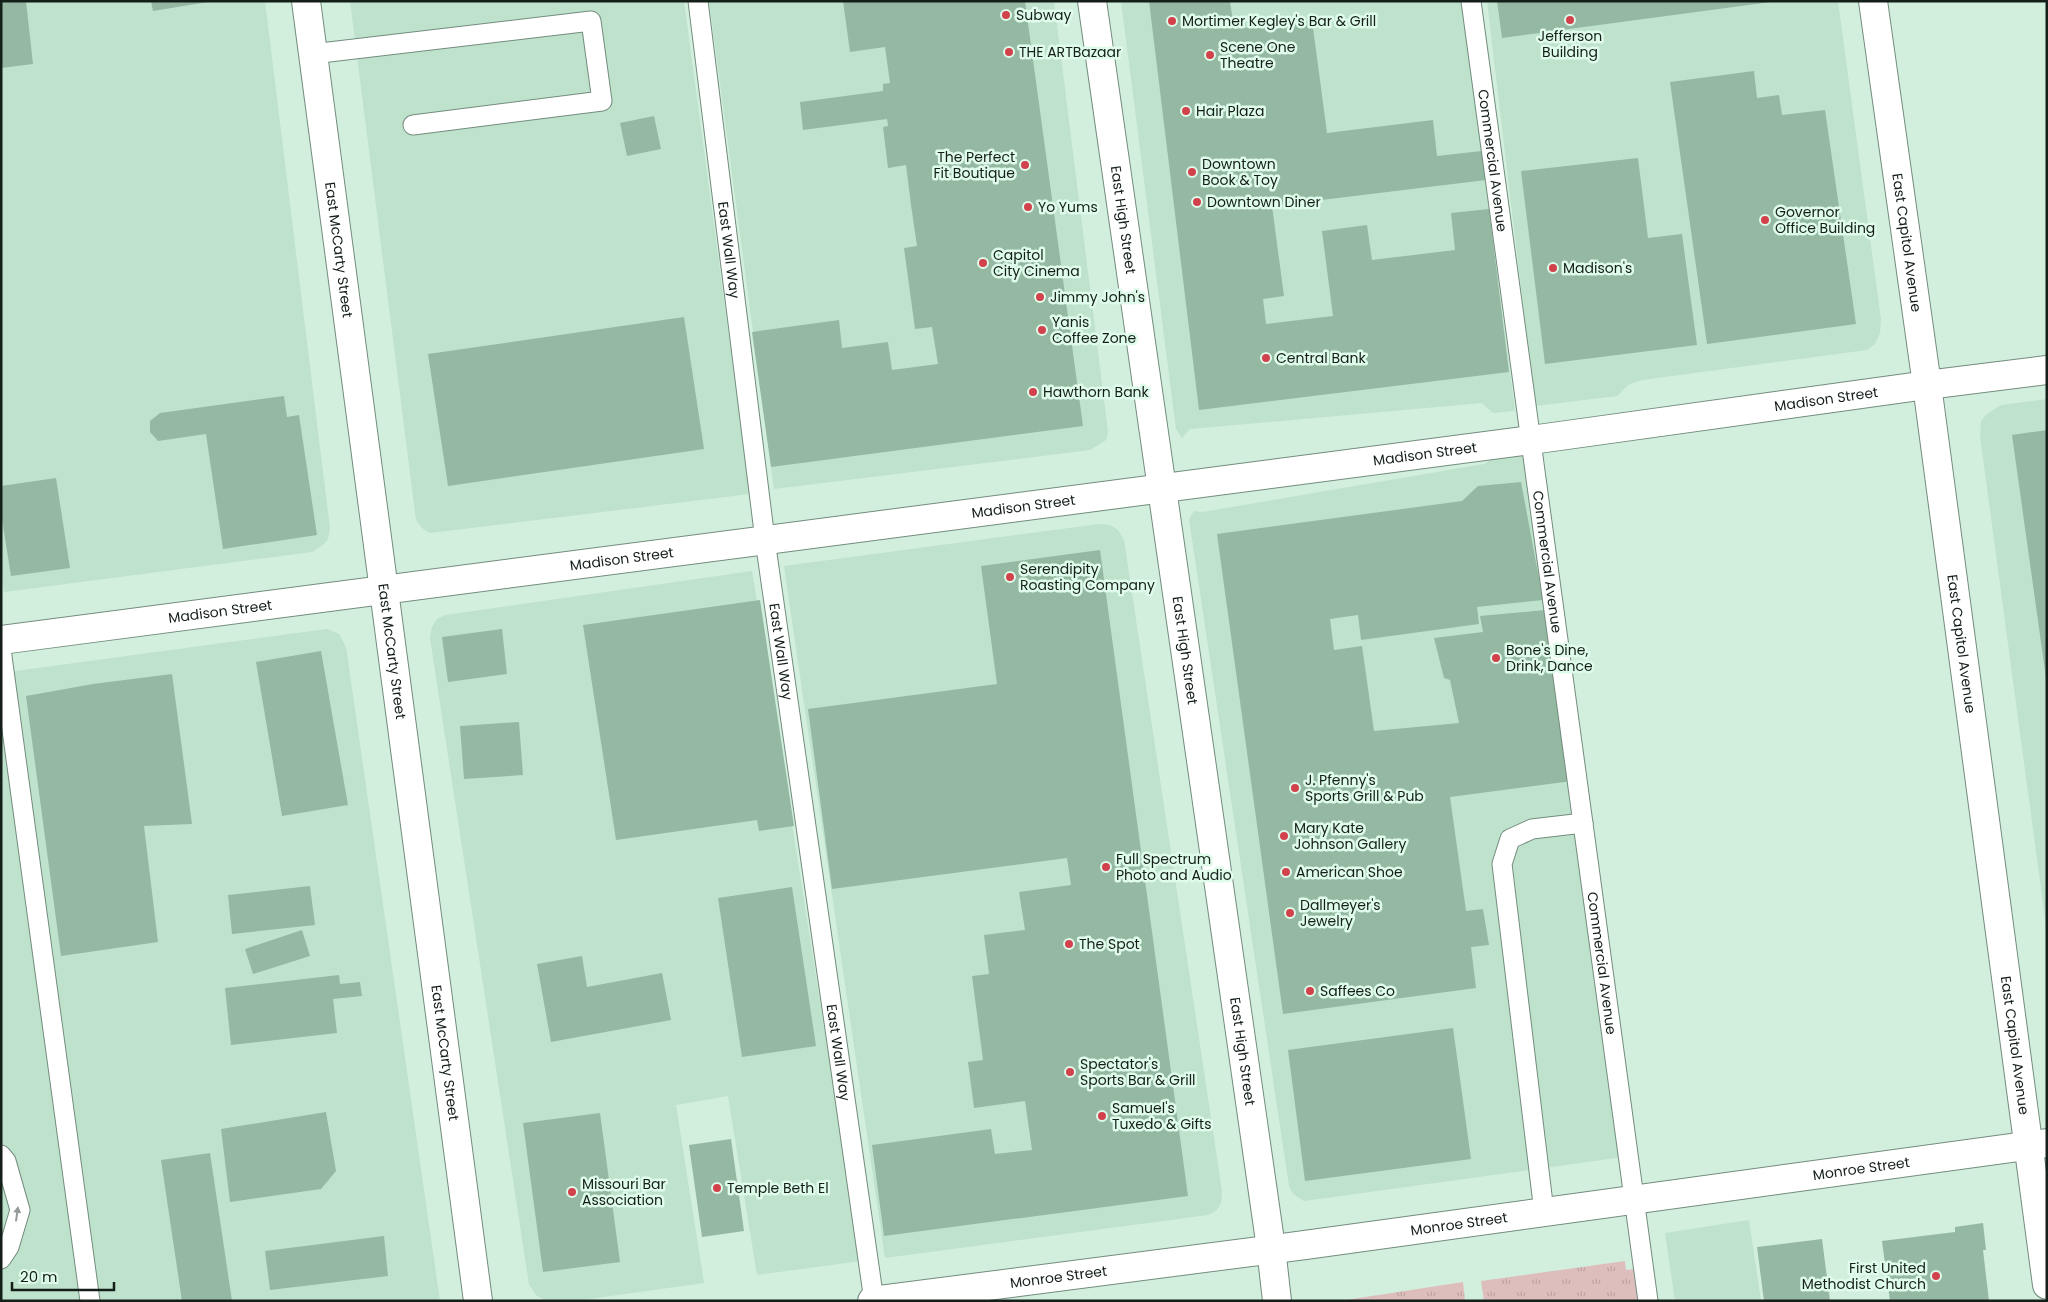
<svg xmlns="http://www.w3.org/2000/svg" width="2048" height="1302" font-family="Poppins,sans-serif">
<defs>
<pattern id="grass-tufts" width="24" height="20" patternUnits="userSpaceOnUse" patternTransform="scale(1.25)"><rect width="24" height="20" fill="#debebd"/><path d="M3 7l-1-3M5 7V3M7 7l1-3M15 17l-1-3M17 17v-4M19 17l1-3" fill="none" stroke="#bea3a2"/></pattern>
</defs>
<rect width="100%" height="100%" fill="#d2eedd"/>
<path fill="#bfe2cd" d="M1,1H265L330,529L328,539L323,545L312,552L4,592L1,571Z
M350,1H684L750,494L430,533L423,529L416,520Z
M709,1H1054L1108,432L1106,440L1090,450L774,489Z
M1121,1H1462L1515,411L1493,413L1482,403L1190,429L1182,438L1176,429Z
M1487,1H1838L1881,320L1880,333L1875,344L1867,350L1642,380L1628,385L1617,396L1535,406Z
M2047,399V933L1980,436L1981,421L1987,414L2001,405Z
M1523,451L1528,460L1543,600L1623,1157L1304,1201L1293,1194L1289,1186L1189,519L1194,511L1203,512L1484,464L1492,459Z
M1099,524L1110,525L1118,530L1124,540L1222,1191L1221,1203L1216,1211L1208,1215L885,1258L784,566Z
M752,571L861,1261L757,1275L728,1096L676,1105L704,1283L575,1301H546L536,1295L529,1284L430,638L432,627L437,619L445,615Z
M327,629L339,634L346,647L440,1301H1V673Z
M1749,1220L1761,1301H1675L1665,1233Z"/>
<path fill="url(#grass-tufts)" d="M1625,1261L1626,1270L1636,1269L1641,1301H1484L1481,1281Z
M1463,1282L1465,1301L1346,1300Z"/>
<path fill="#94b8a2" d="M1,1H26L33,64L1,68Z
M151,1H208V2L153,11Z
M843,1H1025L1083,426L771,467L752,332L839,320L842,348L888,342L892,370L938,364L932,327L915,329L904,248L917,246L911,205L906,165L888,168L883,127L888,126L887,119L803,130L800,102L883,91V84L890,83L885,47L850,52Z
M1149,1H1230L1234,29L1312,20L1327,133L1433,120L1437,156L1482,151L1486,180L1272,206L1284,296L1263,299L1266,324L1333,316L1322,231L1367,225L1372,260L1455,250L1451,213L1489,209L1509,372L1199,410Z
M1497,1H1771V2L1502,38Z
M1754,71L1757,98L1779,95L1782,115L1825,110L1856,324L1707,344L1670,82Z
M654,116L661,149L627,156L620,123Z
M1638,158L1648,238L1682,234L1697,345L1545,364L1521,171Z
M684,317L704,449L448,486L428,354Z
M284,396L287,417L299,415L317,535L223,549L206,434L158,441L150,432V421L160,413Z
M2047,430V678H2046L2012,435Z
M56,478L70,568L11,576L1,513V486Z
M1521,482L1543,600L1477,607L1479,624L1361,640L1358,615L1330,619L1334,650L1362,646L1374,731L1459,723L1450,680L1444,678L1434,638L1483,632L1480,616L1545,610L1572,781L1450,797L1466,911L1483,909L1489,945L1471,947L1476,988L1283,1014L1217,534L1462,501L1478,486Z
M1100,550L1188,1196L884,1236L872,1145L991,1129L995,1154L1032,1150L1025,1101L974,1108L968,1062L983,1060L972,976L989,974L984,935L1025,930L1019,892L1071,885L1067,858L832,889L808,709L997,684L981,566Z
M760,600L794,826L759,831L757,820L616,840L583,625Z
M502,629L507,674L448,682L442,637Z
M321,651L348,805L282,816L256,662Z
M172,674L192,824L144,826L158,942L61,956L26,696L93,684Z
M519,722L523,775L464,779L460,726Z
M310,886L315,925L232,934L228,895Z
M792,887L816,1046L742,1057L718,898Z
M302,930L310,956L253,974L245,949Z
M582,956L587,987L662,973L671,1020L551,1042L537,964Z
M339,975L340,984L360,982L362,996L333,999L337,1033L231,1045L225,988Z
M1453,1028L1471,1159L1305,1181L1288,1050Z
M326,1112L336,1171L321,1189L230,1202L221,1129Z
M600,1113L620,1262L543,1272L523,1123Z
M731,1139L744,1231L702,1237L689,1145Z
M210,1153L232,1301H182L161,1160Z
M1983,1223L1986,1250H1983L1989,1301H1890L1882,1241L1955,1232V1227Z
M384,1236L388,1276L270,1290L265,1251Z
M1822,1239L1830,1301H1764L1757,1247Z"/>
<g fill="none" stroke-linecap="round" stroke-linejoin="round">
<g stroke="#738c7d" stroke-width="21">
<g id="lane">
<path id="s1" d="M698,1L765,540L874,1301"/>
<path id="s2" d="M1471,1L1648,1301"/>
<path d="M312,54L591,21L602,101L413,125"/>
<path d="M1,649L90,1301"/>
<path d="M1,1155L6,1161L20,1210L9,1247L1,1259"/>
<path d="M1544,1212L1502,864L1510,839L1532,829L1583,823"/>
</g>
</g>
<g stroke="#738c7d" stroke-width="30">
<g id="street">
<path d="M1927,385L2047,370"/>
<path id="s3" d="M872,1301L1305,1245L2047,1143"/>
</g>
</g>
<g stroke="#738c7d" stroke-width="30">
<g id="secondary">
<path id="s4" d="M306,1L478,1301"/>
<path id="s5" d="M1092,1L1271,1248L1277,1301"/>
<path id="s6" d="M1873,1L1927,385L2047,1285"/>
<path id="s7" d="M1,640L1531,440L1927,385"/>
</g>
</g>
<use href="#lane" stroke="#fff" stroke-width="19"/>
<use href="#street" stroke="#fff" stroke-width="28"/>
<use href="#secondary" stroke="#fff" stroke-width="28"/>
</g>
<defs><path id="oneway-solid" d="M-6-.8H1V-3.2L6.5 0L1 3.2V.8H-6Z" transform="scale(1.25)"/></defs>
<use fill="#969a98" href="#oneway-solid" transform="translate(17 1214) rotate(-82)"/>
<g fill="#d2424c" stroke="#dffbea" stroke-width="2">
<circle cx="1006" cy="15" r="5"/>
<circle cx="1570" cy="20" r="5"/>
<circle cx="1172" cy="21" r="5"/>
<circle cx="1009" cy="52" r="5"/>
<circle cx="1210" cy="55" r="5"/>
<circle cx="1186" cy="111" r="5"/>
<circle cx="1025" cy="165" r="5"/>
<circle cx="1192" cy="172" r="5"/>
<circle cx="1197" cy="202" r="5"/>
<circle cx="1028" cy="207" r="5"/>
<circle cx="1765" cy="220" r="5"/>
<circle cx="983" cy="263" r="5"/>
<circle cx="1553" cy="268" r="5"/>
<circle cx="1040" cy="297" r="5"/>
<circle cx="1042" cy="330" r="5"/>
<circle cx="1266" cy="358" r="5"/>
<circle cx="1033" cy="392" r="5"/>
<circle cx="1010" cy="577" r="5"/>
<circle cx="1496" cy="658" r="5"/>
<circle cx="1295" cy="788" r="5"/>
<circle cx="1284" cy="836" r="5"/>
<circle cx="1106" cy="867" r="5"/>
<circle cx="1286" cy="872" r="5"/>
<circle cx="1290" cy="913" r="5"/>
<circle cx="1069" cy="944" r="5"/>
<circle cx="1310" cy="991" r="5"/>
<circle cx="1070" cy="1072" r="5"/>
<circle cx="1102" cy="1116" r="5"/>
<circle cx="717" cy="1188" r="5"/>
<circle cx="572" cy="1192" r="5"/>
<circle cx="1936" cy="1276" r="5"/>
</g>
<g text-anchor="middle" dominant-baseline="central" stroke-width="5" stroke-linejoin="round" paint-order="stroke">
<g font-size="14" fill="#151f19" stroke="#dffbea" text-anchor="start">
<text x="1016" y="15">Subway</text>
<text x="1182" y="21">Mortimer Kegley's Bar &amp; Grill</text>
<text x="1570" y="36" text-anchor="middle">Jefferson<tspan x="1570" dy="16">Building</tspan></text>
<text x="1220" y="47">Scene One<tspan x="1220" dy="16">Theatre</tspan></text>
<text x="1019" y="52">THE ARTBazaar</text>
<text x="1196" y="111">Hair Plaza</text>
<text x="1015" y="157" text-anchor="end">The Perfect<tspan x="1015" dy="16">Fit Boutique</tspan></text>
<text x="1202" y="164">Downtown<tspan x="1202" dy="16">Book &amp; Toy</tspan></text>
<text x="1207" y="202">Downtown Diner</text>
<text x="1038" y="207">Yo Yums</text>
<text x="1775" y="212">Governor<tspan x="1775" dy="16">Office Building</tspan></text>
<text x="993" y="255">Capitol<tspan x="993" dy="16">City Cinema</tspan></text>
<text x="1563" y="268">Madison's</text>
<text x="1050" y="297">Jimmy John's</text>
<text x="1052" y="322">Yanis<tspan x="1052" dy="16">Coffee Zone</tspan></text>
<text x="1276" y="358">Central Bank</text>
<text x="1043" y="392">Hawthorn Bank</text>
<text x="1020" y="569">Serendipity<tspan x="1020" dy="16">Roasting Company</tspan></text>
<text x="1506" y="650">Bone's Dine,<tspan x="1506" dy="16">Drink, Dance</tspan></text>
<text x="1305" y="780">J. Pfenny's<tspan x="1305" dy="16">Sports Grill &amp; Pub</tspan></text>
<text x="1294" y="828">Mary Kate<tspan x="1294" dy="16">Johnson Gallery</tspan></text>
<text x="1116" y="859">Full Spectrum<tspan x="1116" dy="16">Photo and Audio</tspan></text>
<text x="1296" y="872">American Shoe</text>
<text x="1300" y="905">Dallmeyer's<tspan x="1300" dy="16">Jewelry</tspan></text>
<text x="1079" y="944">The Spot</text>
<text x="1320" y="991">Saffees Co</text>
<text x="1080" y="1064">Spectator's<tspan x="1080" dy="16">Sports Bar &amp; Grill</tspan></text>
<text x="1112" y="1108">Samuel's<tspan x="1112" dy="16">Tuxedo &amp; Gifts</tspan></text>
<text x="582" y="1184">Missouri Bar<tspan x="582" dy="16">Association</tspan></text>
<text x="727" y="1188">Temple Beth El</text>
<text x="1926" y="1268" text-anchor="end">First United<tspan x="1926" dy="16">Methodist Church</tspan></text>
</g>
<g font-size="14" fill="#151f19" stroke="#dffbea">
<text stroke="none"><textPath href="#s2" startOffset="161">Commercial Avenue</textPath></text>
<text stroke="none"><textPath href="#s5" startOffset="221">East High Street</textPath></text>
<text stroke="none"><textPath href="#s6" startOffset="244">East Capitol Avenue</textPath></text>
<text stroke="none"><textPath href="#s4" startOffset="251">East McCarty Street</textPath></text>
<text stroke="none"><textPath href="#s1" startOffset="251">East Wall Way</textPath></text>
<text stroke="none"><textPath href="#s7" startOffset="1841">Madison Street</textPath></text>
<text stroke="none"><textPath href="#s7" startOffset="1436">Madison Street</textPath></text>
<text stroke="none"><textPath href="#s7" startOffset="1031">Madison Street</textPath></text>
<text stroke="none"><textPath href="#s7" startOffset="626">Madison Street</textPath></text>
<text stroke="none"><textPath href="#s2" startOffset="566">Commercial Avenue</textPath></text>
<text stroke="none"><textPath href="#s7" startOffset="221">Madison Street</textPath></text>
<text stroke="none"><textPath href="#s6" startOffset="649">East Capitol Avenue</textPath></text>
<text stroke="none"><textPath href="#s4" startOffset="656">East McCarty Street</textPath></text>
<text stroke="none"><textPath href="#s5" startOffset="656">East High Street</textPath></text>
<text stroke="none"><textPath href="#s1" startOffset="656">East Wall Way</textPath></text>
<text stroke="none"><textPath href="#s2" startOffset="971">Commercial Avenue</textPath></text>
<text stroke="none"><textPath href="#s6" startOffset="1054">East Capitol Avenue</textPath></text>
<text stroke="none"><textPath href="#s4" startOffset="1061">East McCarty Street</textPath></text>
<text stroke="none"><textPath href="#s5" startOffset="1061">East High Street</textPath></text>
<text stroke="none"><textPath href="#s1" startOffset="1061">East Wall Way</textPath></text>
<text stroke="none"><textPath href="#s3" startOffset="998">Monroe Street</textPath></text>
<text stroke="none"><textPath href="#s3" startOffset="592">Monroe Street</textPath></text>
<text stroke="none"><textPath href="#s3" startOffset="188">Monroe Street</textPath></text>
</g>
</g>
<rect width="2048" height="1302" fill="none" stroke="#151f19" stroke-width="5"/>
<path d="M12 1282v8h102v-8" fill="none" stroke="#151f19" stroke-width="2.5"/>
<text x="20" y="1282" font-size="15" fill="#151f19" stroke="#dffbea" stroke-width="4" paint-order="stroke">20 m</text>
</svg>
